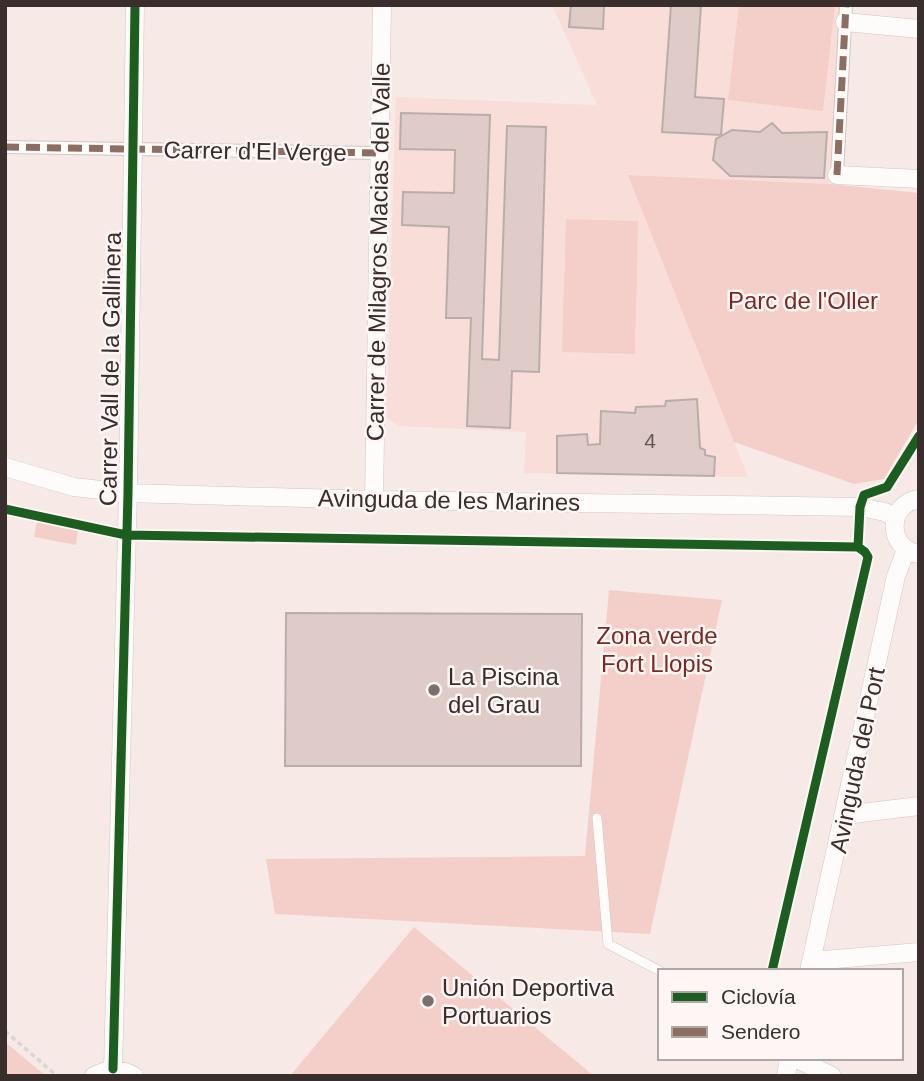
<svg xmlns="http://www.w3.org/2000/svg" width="924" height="1081" font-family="Helvetica,sans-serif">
<rect width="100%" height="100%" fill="#f7e9e6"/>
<path fill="#f9ddd9" d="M552,5H842L830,184L629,175L748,477L524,473L526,432L399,426L386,417L396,97L597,105Z"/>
<path fill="#f4cfc9" d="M739,5H835L823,111L728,100Z
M628,175L830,184L919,193V419L884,479L854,484L734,442Z
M566,219L638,221L635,354L562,352Z
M37,521L78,530L76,545L34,537Z
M609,590L722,600L650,934L275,914L266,859L585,856Z
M414,927L594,1076H290Z
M5,1042L46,1076H5Z"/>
<path fill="#dfccc9" stroke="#b9adab" stroke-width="2" d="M571,5H604L603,29L569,27Z
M671,5H701L695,97L724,99L721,135L662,132Z
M401,113L490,115L482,359L499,360L507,126L546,127L539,372L512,371L510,428L467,426L471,318H446L449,227L402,225L403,192L454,193L455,150L400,149Z
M772,123L782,133L827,132L824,178L730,176L713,160L716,139L732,130L760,132Z
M697,399L700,448L705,450V455L715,457L714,476L557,473V436L587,434L588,445L600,444L601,411L635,413L636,407L665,406L666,401Z
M286,613L582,614L581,766H285Z"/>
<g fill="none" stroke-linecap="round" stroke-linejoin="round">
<g stroke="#d2c5c4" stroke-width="10">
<path id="service" d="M597,818L608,944L660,971"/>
</g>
<g stroke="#d2c5c4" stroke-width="14">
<path id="pedestrian" d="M5,147L379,153
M837,175L846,5"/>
</g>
<g stroke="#d2c5c4" stroke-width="19">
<path id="minor" d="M845,22L919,29
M837,175L919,179
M5,467L74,487L128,493L374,500L860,507L885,512L895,518
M919,499C886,504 887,549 919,554
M374,500L382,5
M845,815L919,806
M812,961L919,952
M809,971L896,576L906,550
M795,1058L832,1076
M113,1069L128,493L135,5
M94,1076C108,1069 120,1068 134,1076
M786,1076L789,1058"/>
</g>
<path stroke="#dbd6d6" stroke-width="3.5" stroke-dasharray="5 3.5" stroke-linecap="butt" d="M5,1031L57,1076"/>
<use href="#service" stroke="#fefcfb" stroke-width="9"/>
<use href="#pedestrian" stroke="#fefcfb" stroke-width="12"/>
<use href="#minor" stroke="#fefcfb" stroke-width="18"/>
<path stroke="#8d6e63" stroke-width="7" stroke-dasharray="14 7" stroke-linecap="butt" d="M5,147L379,153
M837,175L846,5"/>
<g stroke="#fdf6f5" stroke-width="13">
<path id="cycleway" d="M5,509L126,535L858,547L865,552L868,557L772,971
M858,547L860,507L864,495L887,487L919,436
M113,1069L128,493L135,5"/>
</g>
<use href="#cycleway" stroke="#1b5e20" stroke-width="9"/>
</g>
<g fill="#7c6f6d" stroke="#fdf6f5" stroke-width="2.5">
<circle cx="434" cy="690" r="7"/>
<circle cx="428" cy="1001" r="7"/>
</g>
<g text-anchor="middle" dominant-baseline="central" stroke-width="5" stroke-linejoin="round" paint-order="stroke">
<g font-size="21" fill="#635653">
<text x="650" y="440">4</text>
</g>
<g font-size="24" fill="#3a2e2c" stroke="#fdf6f5">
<text transform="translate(255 151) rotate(1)">Carrer d'El Verge</text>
<text transform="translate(378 252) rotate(-89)">Carrer de Milagros Macias del Valle</text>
<text transform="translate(110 369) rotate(-89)">Carrer Vall de la Gallinera</text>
<text transform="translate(449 500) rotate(1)">Avinguda de les Marines</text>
<text transform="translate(857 760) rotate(-78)">Avinguda del Port</text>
</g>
<g font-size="24" fill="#7a2924" stroke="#fdf6f5">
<text x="803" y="300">Parc de l'Oller</text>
<text x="657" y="635">Zona verde<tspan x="657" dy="28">Fort Llopis</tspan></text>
</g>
<g font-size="24" fill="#3a2e2c" stroke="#fdf6f5" text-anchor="start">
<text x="448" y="676">La Piscina<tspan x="448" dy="28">del Grau</tspan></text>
<text x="442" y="987">Unión Deportiva<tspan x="442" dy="28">Portuarios</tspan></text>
</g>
</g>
<rect width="924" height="1081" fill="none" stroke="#3a2e2c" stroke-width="14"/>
<rect x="658" y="969" width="245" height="91" fill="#fdf6f5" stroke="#afa6a5" stroke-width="2"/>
<rect x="672" y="992" width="35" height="10" fill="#1b5e20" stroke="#afa6a5" stroke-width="2"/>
<text x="721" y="1004" font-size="21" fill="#3a2e2c">Ciclovía</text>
<rect x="672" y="1027" width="35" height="10" fill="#8d6e63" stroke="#afa6a5" stroke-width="2"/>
<text x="721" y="1039" font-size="21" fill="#3a2e2c">Sendero</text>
</svg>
